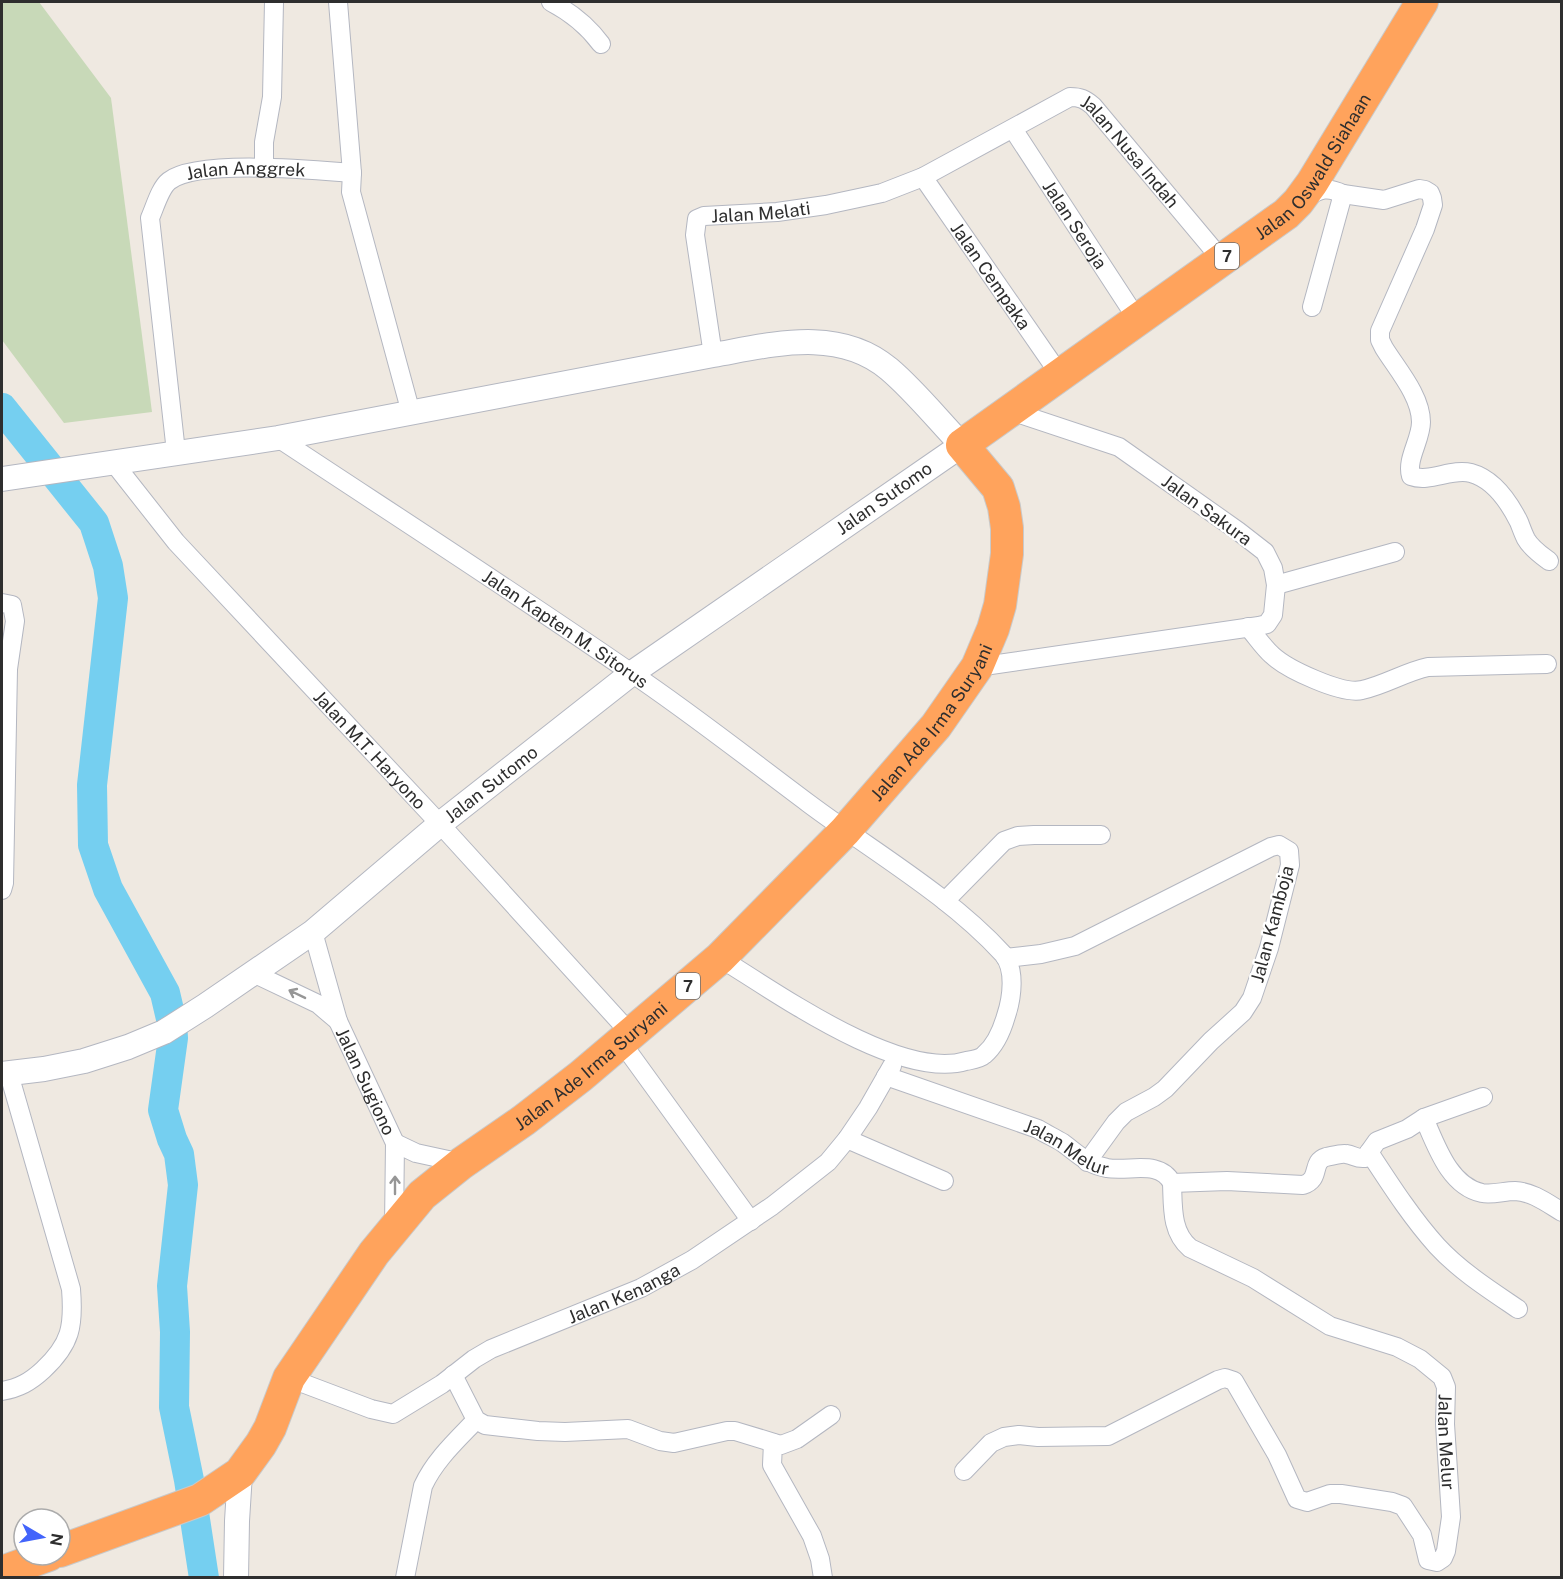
<svg xmlns="http://www.w3.org/2000/svg" width="1563" height="1579" font-family="'Public Sans',sans-serif">
<rect width="100%" height="100%" fill="#efe9e1"/>
<path fill="#c8d9b8" d="M2,2H39L111,98L152,412L64,423L2,340Z"/>
<g fill="none" stroke-linecap="round" stroke-linejoin="round">
<path stroke="#75cff0" stroke-width="30" d="M2,408L94,523L108,566L113,598L92,785L93,845L108,889L165,993L172,1023L173,1038L163,1110L172,1139L179,1154L183,1185L172,1286L175,1332L174,1407L189,1480L204,1578"/>
<g stroke="#b4b7c1" stroke-width="20">
<g id="street">
<path d="M338,2L352,173"/>
<path d="M551,2C572,13 587,25 601,44"/>
<path id="s1" d="M1013,129L1137,319"/>
<path d="M264,168V142L272,97L274,2"/>
<path id="s2" d="M923,177L1060,375"/>
<path d="M1343,194L1384,200L1419,189L1425,190L1430,193L1432,198L1433,205L1425,229L1380,331V340L1384,348C1397,369 1421,396 1421,422C1421,440 1406,459 1411,476C1430,483 1451,468 1471,473C1493,479 1509,502 1519,522C1521,527 1523,533 1526,539C1531,548 1541,555 1549,561"/>
<path d="M1305,198C1320,189 1327,186 1343,194L1312,307"/>
<path id="s3" d="M713,355L695,235L697,219L704,216L777,212L826,205L882,193L923,177L1070,97C1080,97 1085,99 1093,106L1222,260"/>
<path id="s4" d="M278,438C396,516 514,592 630,672C691,713 749,759 808,803C872,851 949,895 1003,954C1016,969 1012,998 1006,1016C1002,1030 996,1045 984,1055C980,1059 971,1060 966,1061C900,1081 777,993 720,958"/>
<path id="s5" d="M176,452L150,218C155,207 160,188 169,181C197,159 313,170 352,173L351,192L411,413"/>
<path id="s6" d="M113,462L176,542L440,824L631,1034"/>
<path d="M1276,585L1395,552"/>
<path d="M2,603L12,605L15,621L8,669"/>
<path d="M1248,627C1256,636 1263,647 1272,655C1287,669 1342,695 1362,690C1385,685 1405,672 1428,667L1547,664"/>
<path d="M977,667L1259,626L1267,624L1273,615L1276,585L1273,568L1265,552L1238,531L1119,447L1008,410"/>
<path d="M2,670L8,669L4,883L2,890"/>
<path d="M945,901L1004,841L1018,836L1034,835H1101"/>
<path id="s7" d="M313,932L338,1021L395,1143L394,1226"/>
<path d="M1006,958L1041,954L1075,946L1271,847L1279,845L1289,851L1290,865L1269,948L1252,998L1243,1012L1211,1041L1165,1089L1154,1097L1126,1112L1116,1122L1087,1162"/>
<path d="M253,973L318,1004L338,1021"/>
<path d="M622,1043L751,1221"/>
<path id="s8" d="M886,1076L1038,1129C1046,1134 1055,1138 1063,1143C1078,1154 1088,1165 1107,1168C1129,1172 1160,1159 1172,1183C1173,1207 1171,1232 1190,1248L1253,1278L1330,1326L1397,1347L1420,1359L1442,1377L1446,1387L1445,1424L1451,1517L1446,1551L1443,1558L1437,1562L1428,1560L1422,1535L1403,1506L1392,1502L1341,1494H1330L1307,1502L1297,1499L1277,1455L1234,1381L1225,1378L1218,1380L1108,1436L1038,1437L1019,1435L1004,1437L991,1443L964,1471"/>
<path d="M1424,1118C1436,1145 1449,1186 1482,1193C1493,1195 1504,1191 1515,1191C1533,1192 1547,1203 1562,1212"/>
<path d="M847,1139L944,1181"/>
<path d="M395,1143L416,1153L462,1163"/>
<path d="M1369,1152C1390,1184 1411,1217 1437,1246C1460,1271 1490,1290 1518,1309"/>
<path d="M1172,1183L1227,1181L1303,1185C1322,1179 1310,1162 1326,1157C1332,1156 1341,1153 1346,1154C1354,1155 1356,1159 1365,1158L1377,1141L1407,1129L1424,1118L1483,1097"/>
<path d="M453,1375L476,1420L485,1425L538,1431L565,1432L628,1429L660,1441L674,1443L727,1431H735L781,1445L797,1439L831,1415"/>
<path id="s9" d="M289,1378L371,1409L393,1414L442,1384L474,1359L491,1349L641,1288L692,1260L772,1206L828,1162L847,1139L868,1108L892,1066"/>
<path d="M2,1391C19,1388 30,1382 43,1370C71,1344 74,1326 71,1289L9,1074"/>
<path d="M773,1443L772,1465L812,1536L820,1559L823,1578"/>
<path d="M405,1578L423,1486C435,1460 456,1441 476,1420"/>
</g>
</g>
<g stroke="#b4b7c1" stroke-width="26">
<path id="secondary" d="M2,479L278,438L713,355C771,345 838,326 889,369C915,391 938,420 962,445L632,673L440,824L313,932L205,1006L164,1032L128,1047L84,1061L44,1069L2,1074
M236,1578L237,1521L240,1473"/>
</g>
<g stroke="#c9c9c9" stroke-width="34">
<g id="highway">
<path id="s10" d="M60,1551L200,1500L240,1473L261,1444L270,1428L289,1378L374,1253L422,1195L462,1163L524,1120L581,1076L720,958L845,831L936,726L977,667L993,629L1000,605L1007,554V528L1004,507L998,488L962,445L1286,214L1298,202L1312,183L1422,2"/>
<path d="M2,1572L49,1555"/>
</g>
</g>
<use href="#street" stroke="#fff" stroke-width="18"/>
<use href="#secondary" stroke="#fff" stroke-width="24"/>
<use href="#highway" stroke="#ffa35c" stroke-width="32"/>
</g>
<defs><path id="oneway-shaft" d="M-6 0H5M1.5-3L5.5 0L1.5 3" fill="none" stroke-width="1.6" stroke-linecap="round" stroke-linejoin="round" transform="scale(1.5)"/></defs>
<g stroke="#969696">
<use href="#oneway-shaft" transform="translate(297 994) rotate(-154)"/>
<use href="#oneway-shaft" transform="translate(395 1185) rotate(-90)"/>
</g>
<g text-anchor="middle" dominant-baseline="central" stroke-width="4.5" stroke-linejoin="round" paint-order="stroke">
<g fill="#fff" stroke="#6d6d6d" stroke-width="1.5">
<rect x="1215" y="243" width="24" height="26" rx="4.5"/>
<rect x="676" y="973" width="24" height="26" rx="4.5"/>
</g>
<g font-size="16" font-weight="bold" fill="#2e2e2e">
<text x="1227" y="256">7</text>
<text x="688" y="986">7</text>
</g>
<g font-size="18" fill="#2e2e2e" stroke="#fff">
<text stroke="none"><textPath href="#s3" startOffset="620">Jalan Nusa Indah</textPath></text>
<text stroke="none"><textPath href="#s10" startOffset="1994">Jalan Oswald Siahaan</textPath></text>
<text stroke="none"><textPath href="#s5" startOffset="356">Jalan Anggrek</textPath></text>
<text stroke="none"><textPath href="#s3" startOffset="202">Jalan Melati</textPath></text>
<text stroke="none"><textPath href="#s1" startOffset="114">Jalan Seroja</textPath></text>
<text stroke="none"><textPath href="#s2" startOffset="120">Jalan Cempaka</textPath></text>
<text transform="translate(884 498) rotate(-35)">Jalan Sutomo</text>
<text transform="translate(1207 510) rotate(36)">Jalan Sakura</text>
<text stroke="none"><textPath href="#s4" startOffset="345">Jalan Kapten M. Sitorus</textPath></text>
<text stroke="none"><textPath href="#s10" startOffset="1230">Jalan Ade Irma Suryani</textPath></text>
<text stroke="none"><textPath href="#s6" startOffset="386">Jalan M.T. Haryono</textPath></text>
<text transform="translate(491 784) rotate(-38)">Jalan Sutomo</text>
<text transform="translate(1272 924) rotate(-75)">Jalan Kamboja</text>
<text stroke="none"><textPath href="#s10" startOffset="744">Jalan Ade Irma Suryani</textPath></text>
<text stroke="none"><textPath href="#s7" startOffset="159">Jalan Sugiono</textPath></text>
<text stroke="none"><textPath href="#s8" startOffset="195">Jalan Melur</textPath></text>
<text stroke="none"><textPath href="#s9" startOffset="372">Jalan Kenanga</textPath></text>
<text stroke="none"><textPath href="#s8" startOffset="732">Jalan Melur</textPath></text>
</g>
</g>
<rect width="1563" height="1579" fill="none" stroke="#2e2e2e" stroke-width="6"/>
<g transform="translate(42 1537) rotate(100)"><circle r="28" fill="#ffffff" stroke="#ababab" stroke-width="1.5"/>
<path d="M0-4.5L10 22L0 15L-10 22Z" fill="#4264fb"/>
<text y="-9" font-size="16" font-weight="bold" text-anchor="middle" fill="#2e2e2e">N</text>
</g>
</svg>
